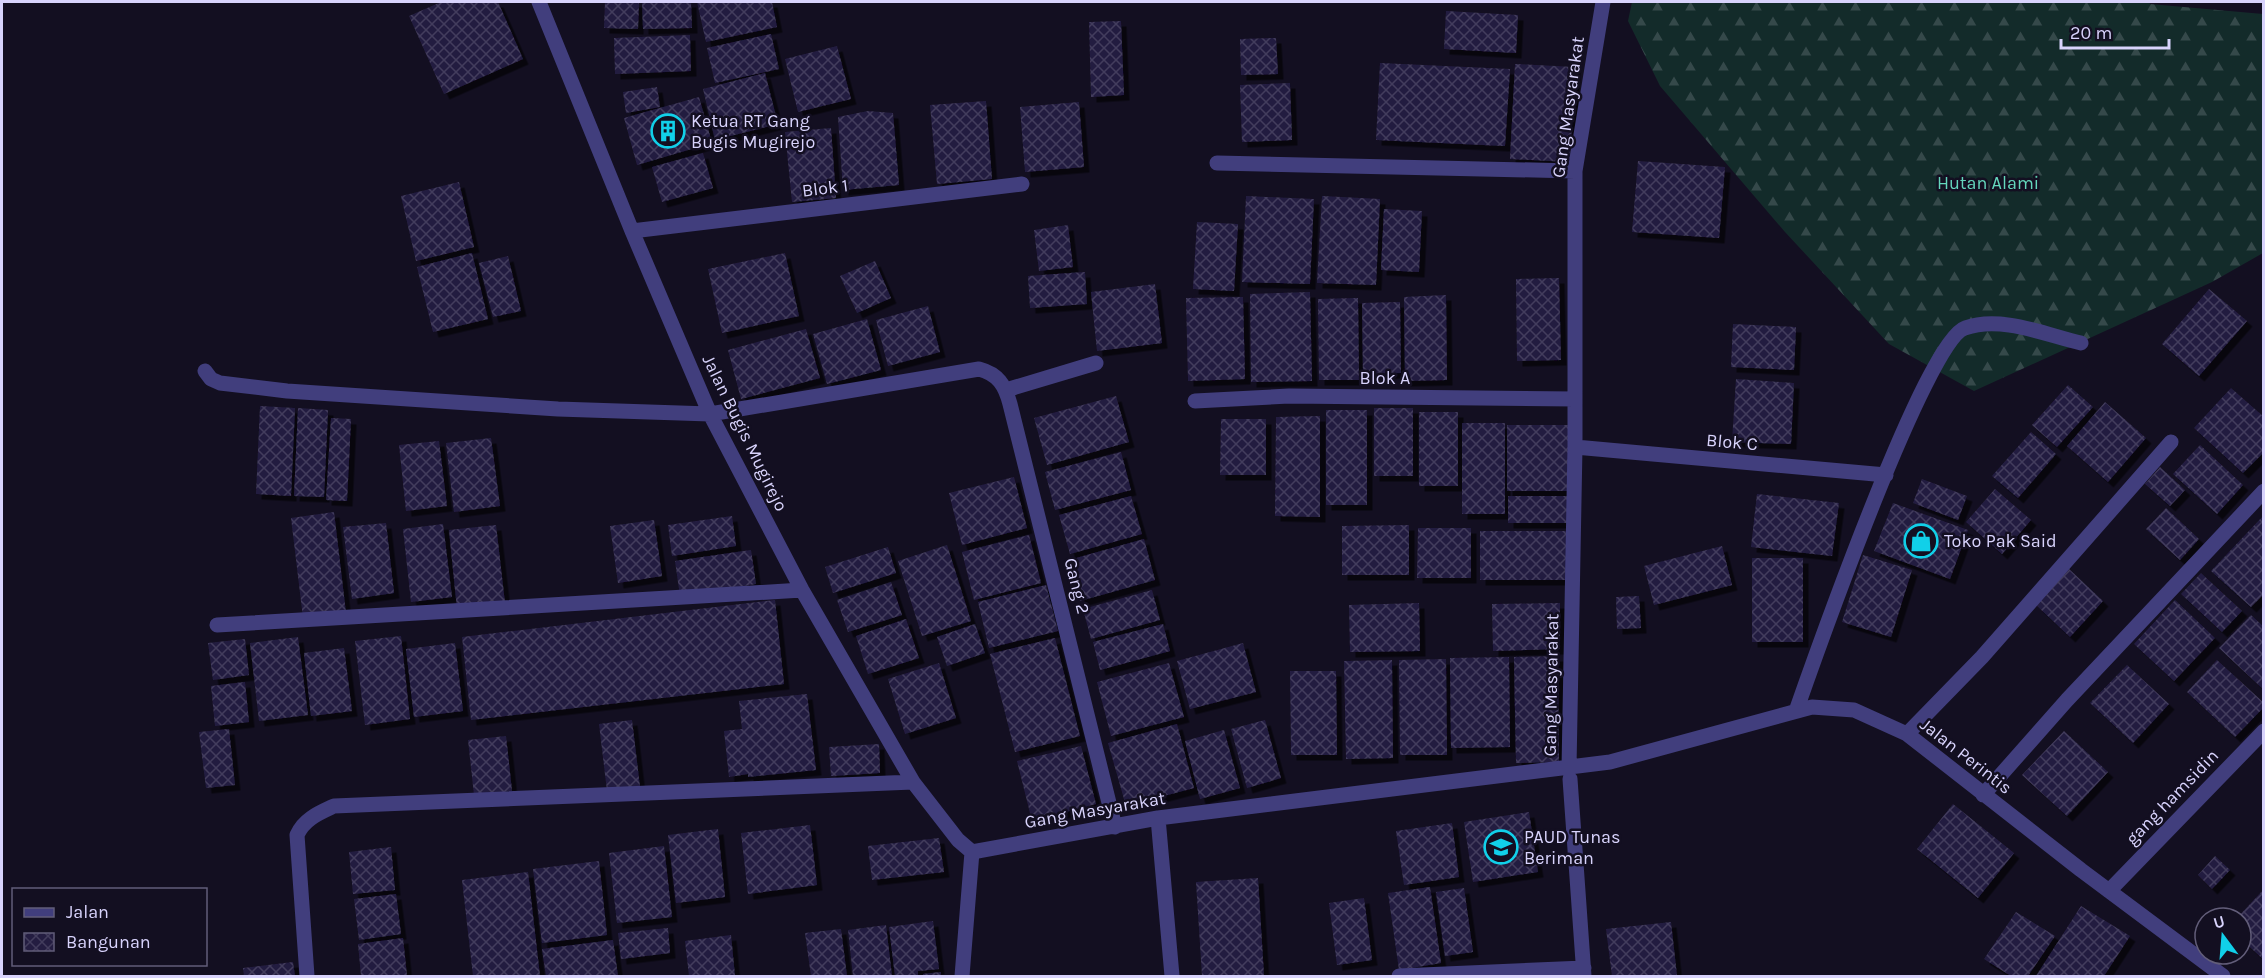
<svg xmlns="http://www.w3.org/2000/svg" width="2265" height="978" font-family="Karla,sans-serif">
<defs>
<pattern id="forest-firs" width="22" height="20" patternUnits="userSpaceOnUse" patternTransform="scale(1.5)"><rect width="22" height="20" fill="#132b2a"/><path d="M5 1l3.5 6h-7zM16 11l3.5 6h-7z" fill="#35494a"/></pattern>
<pattern id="building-cross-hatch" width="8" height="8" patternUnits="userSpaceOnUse" patternTransform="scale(1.5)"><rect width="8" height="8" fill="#241d41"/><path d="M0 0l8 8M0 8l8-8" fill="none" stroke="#433d5d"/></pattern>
<filter id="shadow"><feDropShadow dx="5.5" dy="5.5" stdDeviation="0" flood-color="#0009"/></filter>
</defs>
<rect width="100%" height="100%" fill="#130f21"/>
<path fill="url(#forest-firs)" d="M1632,2H2149L2150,4L2263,14V253L2212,282L1974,391L1889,344L1785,232L1660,86L1628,21Z"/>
<path fill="url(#building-cross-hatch)" filter="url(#shadow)" d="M441,2H498L523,59L444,94L409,16Z
M605,2H639L638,29L604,28Z
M642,2H691L692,28L643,29Z
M697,2H772L777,27L706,42Z
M1446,11L1518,15L1516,53L1444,49Z
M1121,21L1124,95L1091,97L1089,22Z
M771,34L779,69L715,83L707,48Z
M690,35L691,71L615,74L614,38Z
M1276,38L1278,74L1241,75L1240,39Z
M837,46L851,99L798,112L785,59Z
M1380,63L1510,69L1505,146L1376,140Z
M1515,64L1575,67L1570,162L1510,159Z
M765,73L778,124L715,140L703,89Z
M1290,83L1292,140L1242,142L1240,85Z
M657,87L660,107L626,113L623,92Z
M699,97L712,143L637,165L624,118Z
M986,101L992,179L937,184L930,105Z
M1079,102L1084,167L1025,172L1020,107Z
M868,111L893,113L899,185L843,190L838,117Z
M831,128L836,198L792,202L785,132Z
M703,153L713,188L662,202L652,167Z
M1638,161L1725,167L1719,238L1632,232Z
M459,182L474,247L416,261L401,196Z
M1246,196L1314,199L1310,284L1242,282Z
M1322,196L1380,199L1376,285L1317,283Z
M1384,209L1422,211L1419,272L1381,270Z
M1197,222L1238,224L1234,291L1193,289Z
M1068,225L1073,267L1039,271L1034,230Z
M472,253L488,319L433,332L417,267Z
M785,253L799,316L722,333L708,269Z
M508,256L521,311L493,317L479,263Z
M875,261L891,298L857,313L840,276Z
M1085,272L1087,304L1030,308L1028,276Z
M1559,278L1561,360L1517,361L1516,279Z
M1155,284L1162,343L1097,351L1091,292Z
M2209,289L2247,321L2199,376L2162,344Z
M1310,292L1312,381L1251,382L1250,294Z
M1446,295L1447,380L1405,381L1404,297Z
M1243,297L1245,379L1188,381L1186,298Z
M1358,298L1359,380H1319L1318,299Z
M1400,302L1401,373L1363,374L1362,303Z
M928,306L940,352L888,366L876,320Z
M867,319L881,370L827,384L813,334Z
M1733,324L1796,327L1794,370L1731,367Z
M806,329L820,378L741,399L728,350Z
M1736,379L1794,383L1791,444L1732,442Z
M2068,385L2093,407L2057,447L2032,425Z
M2231,388L2264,417V452L2243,473L2194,428Z
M1116,396L1129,442L1047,465L1034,418Z
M2105,402L2146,438L2108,482L2067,446Z
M260,406L295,408L291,496L256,494Z
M298,408L328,410L324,497L294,496Z
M1374,408H1413V476H1374Z
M1326,410H1367V505H1326Z
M1419,412H1458V486H1419Z
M1320,416V517L1275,516L1276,417Z
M331,418L351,419L347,501L326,500Z
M1221,419H1266V475H1220Z
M1462,423H1505V514H1462Z
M1507,425H1573V491H1507Z
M2031,432L2056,454L2018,498L1992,476Z
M491,438L500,506L454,512L446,443Z
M439,441L447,506L406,511L399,445Z
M2200,445L2243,485L2217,514L2173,474Z
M1121,452L1131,490L1055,510L1045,472Z
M2160,467L2185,490L2170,506L2145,484Z
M1014,477L1027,528L962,545L949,493Z
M1922,479L1967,496L1958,520L1913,503Z
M1995,489L2031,520L2002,554L1966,522Z
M1757,494L1839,503L1832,556L1751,547Z
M1131,496L1142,534L1070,554L1059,515Z
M1508,496H1569V523H1508Z
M1893,503L1968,530L1950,579L1874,551Z
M2166,508L2199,539L2180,560L2146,529Z
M334,512L346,613L303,618L291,518Z
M2264,515V594L2251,607L2211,571Z
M732,516L736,546L672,556L668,525Z
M654,520L662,576L618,583L610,526Z
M386,523L394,593L352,599L343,527Z
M443,524L452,597L411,602L403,529Z
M496,525L505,603L457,609L449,530Z
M1409,525V575H1342V526Z
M1418,528H1471V578H1417Z
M1480,531H1567V580H1480Z
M1029,535L1041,583L974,600L962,552Z
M1144,539L1155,580L1080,601L1069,560Z
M947,545L971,621L922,636L898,561Z
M1722,546L1732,585L1654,605L1644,566Z
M888,547L896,573L833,593L825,567Z
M751,550L756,584L680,596L675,561Z
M1863,555L1912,570L1891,637L1842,622Z
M1752,558H1803V642H1752Z
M2068,568L2103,601L2070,637L2035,604Z
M2201,573L2242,611L2222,632L2181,594Z
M891,582L902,615L848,632L837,600Z
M1046,585L1058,631L989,648L978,602Z
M1152,590L1160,620L1091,639L1083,609Z
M1639,596L1641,628L1617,629L1616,597Z
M775,600L784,684L471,720L462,637Z
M2175,600L2215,638L2174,681L2134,644Z
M1419,603L1420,651L1350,652L1349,605Z
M1560,603V649L1493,651L1492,604Z
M2251,615L2264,627V690L2219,648Z
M906,619L919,658L868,674L856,636Z
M975,624L985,653L947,666L937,637Z
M1163,624L1170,651L1100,670L1093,642Z
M401,636L410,719L365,725L355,641Z
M298,637L308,715L259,721L250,643Z
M1055,638L1080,736L1015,752L990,654Z
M245,639L249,675L213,680L208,643Z
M455,643L463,711L414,717L406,649Z
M1243,643L1256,692L1190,709L1177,661Z
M344,648L352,711L311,716L304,653Z
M1558,656L1559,762L1516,763L1514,657Z
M1509,657L1510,747L1451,748L1450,658Z
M1446,659L1447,755H1400L1399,660Z
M1392,660L1393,758L1346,759L1344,661Z
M2217,660L2264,703V707L2235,737L2187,692Z
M939,663L956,718L905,734L888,679Z
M1169,663L1184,717L1111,736L1097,682Z
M2127,665L2169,704L2133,743L2090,703Z
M1290,671H1336L1337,755H1291Z
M245,682L249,722L215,726L211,686Z
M807,694L816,770L748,777V774L729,777L724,731L742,729L739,701Z
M632,720L640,787L607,791L599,724Z
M1265,720L1281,778L1247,788L1231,729Z
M1177,724L1194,788L1126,806L1108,743Z
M229,729L235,785L206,788L199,732Z
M1224,730L1240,788L1200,799L1185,741Z
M2064,731L2108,772L2067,816L2022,775Z
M506,736L512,791L474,795L468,740Z
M879,744L880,773L831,776L829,747Z
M1081,746L1096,804L1032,821L1017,761Z
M1953,804L2014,853L1978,898L1917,849Z
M1529,812L1538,872L1473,882L1464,822Z
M1452,823L1459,877L1404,885L1396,831Z
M810,825L817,885L748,894L741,833Z
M718,829L725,897L676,903L668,835Z
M939,838L944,872L872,880L868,846Z
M664,846L672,917L617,923L609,853Z
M391,847L395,890L353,894L349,852Z
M2215,856L2230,870L2212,889L2198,875Z
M599,861L607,935L542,943L533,869Z
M528,872L540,976H473L462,880Z
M1258,878L1264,976H1202L1196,882Z
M1430,887L1441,963L1399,970L1388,893Z
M1464,888L1473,952L1445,956L1436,892Z
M2264,889V960L2241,939V918H2237Z
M396,894L401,934L359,940L354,899Z
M1364,898L1372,960L1337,965L1329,903Z
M2081,906L2130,936L2104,976H2036Z
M2016,912L2055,936L2028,976H2011L1984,959Z
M933,921L939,969L918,971V976H895L889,927Z
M1671,922L1677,976H1612L1606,929Z
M886,925L892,976H853L848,930Z
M668,928L670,953L621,959L618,933Z
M841,929L847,976H811L805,933Z
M731,935L735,976H689L685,941Z
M403,938L407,976H361L358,944Z
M613,940L618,976H546L542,949Z
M293,962L295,976H244L243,968Z
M941,972V976H923V974Z"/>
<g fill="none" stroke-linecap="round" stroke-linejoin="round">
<path stroke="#413e7d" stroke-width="15" d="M539,2L632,231L710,414L802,590L913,782L958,840L972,852
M1217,163L1575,171
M632,231L1022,184
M205,371L211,379L220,383L287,391L558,409L710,414L979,369C998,374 1005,385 1010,404L1115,827
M1006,390L1096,363
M1195,401L1289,396L1575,399
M1575,447L1886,475
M217,625L802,590
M1796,711C1815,657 1926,341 1965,328C2001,315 2046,335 2081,343
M1907,734L1982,657L2171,442
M1569,768L1575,447V171L1603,2
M1570,779L1584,976
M1983,795L2067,700L2264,491
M1158,818L1172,976
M972,852L1158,818L1610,762L1812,707L1854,710L1907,734L2081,870L2223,976
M2109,891L2264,731
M307,976L297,835C304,819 319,813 334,806L913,782
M962,976L972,852
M1399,976L1584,968"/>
</g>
<defs>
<g id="building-ring" transform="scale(1.725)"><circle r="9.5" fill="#130f21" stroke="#11d0e9" stroke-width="1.5"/><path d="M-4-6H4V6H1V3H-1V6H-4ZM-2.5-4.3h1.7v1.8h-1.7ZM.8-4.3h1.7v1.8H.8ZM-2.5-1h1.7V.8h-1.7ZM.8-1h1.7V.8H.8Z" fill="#11d0e9"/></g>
<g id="shop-ring" transform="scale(1.725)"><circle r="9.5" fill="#130f21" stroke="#11d0e9" stroke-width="1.5"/><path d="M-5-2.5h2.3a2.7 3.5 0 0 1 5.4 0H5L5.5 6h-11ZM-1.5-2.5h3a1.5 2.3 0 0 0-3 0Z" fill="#11d0e9"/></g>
<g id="school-ring" transform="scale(1.725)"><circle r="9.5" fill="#130f21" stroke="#11d0e9" stroke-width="1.5"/><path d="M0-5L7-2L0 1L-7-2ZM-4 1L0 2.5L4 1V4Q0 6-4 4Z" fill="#11d0e9"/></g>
</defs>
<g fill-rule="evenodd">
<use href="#building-ring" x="668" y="131"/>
<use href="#shop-ring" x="1921" y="541"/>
<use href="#school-ring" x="1501" y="847"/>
</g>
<g text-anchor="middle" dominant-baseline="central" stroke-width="5" stroke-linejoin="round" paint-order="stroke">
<g font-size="18" fill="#d8d3fc" stroke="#130f21">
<text transform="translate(1568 107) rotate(-82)">Gang Masyarakat</text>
<text transform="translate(825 188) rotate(-7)">Blok 1</text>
<text x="1385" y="378">Blok A</text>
<text transform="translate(745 433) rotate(64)">Jalan Bugis Mugirejo</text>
<text transform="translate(1732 442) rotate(5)">Blok C</text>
<text transform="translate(1077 586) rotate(76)">Gang 2</text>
<text transform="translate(1551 685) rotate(-89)">Gang Masyarakat</text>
<text transform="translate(1966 756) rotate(38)">Jalan Perintis</text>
<text transform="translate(2172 797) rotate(-46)">gang hamsidin</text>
<text transform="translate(1095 810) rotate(-10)">Gang Masyarakat</text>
</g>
<g font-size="18" fill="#d8d3fc" stroke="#130f21" text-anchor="start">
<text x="691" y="121">Ketua RT Gang<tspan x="691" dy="21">Bugis Mugirejo</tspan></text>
<text x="1944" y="541">Toko Pak Said</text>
<text x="1524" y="837">PAUD Tunas<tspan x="1524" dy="21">Beriman</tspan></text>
</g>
<g font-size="18" fill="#64d6bc" stroke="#130f21">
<text x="1988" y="183">Hutan Alami</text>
</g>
</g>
<rect width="2265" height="978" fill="none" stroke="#d8d3fc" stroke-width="6"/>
<rect x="12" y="888" width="195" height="78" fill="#130f21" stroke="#625d79" stroke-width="1.5"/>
<rect x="24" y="908" width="30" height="9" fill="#413e7d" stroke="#625d79" stroke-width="1.5"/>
<text x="66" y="918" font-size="18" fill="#d8d3fc">Jalan</text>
<rect x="24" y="933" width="30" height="18" fill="url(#building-cross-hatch)" stroke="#625d79" stroke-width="1.5"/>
<text x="66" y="948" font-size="18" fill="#d8d3fc">Bangunan</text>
<g transform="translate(2223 936) rotate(344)"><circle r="28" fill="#130f21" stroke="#625d79" stroke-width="1.5"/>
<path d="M0-4.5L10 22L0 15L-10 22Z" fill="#11d0e9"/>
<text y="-9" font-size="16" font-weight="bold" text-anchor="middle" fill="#d8d3fc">U</text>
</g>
<path d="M2061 39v9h108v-9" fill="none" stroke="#d8d3fc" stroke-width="3"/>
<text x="2070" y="39" font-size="18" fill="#d8d3fc" stroke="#130f21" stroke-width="4.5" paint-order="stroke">20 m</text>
</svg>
